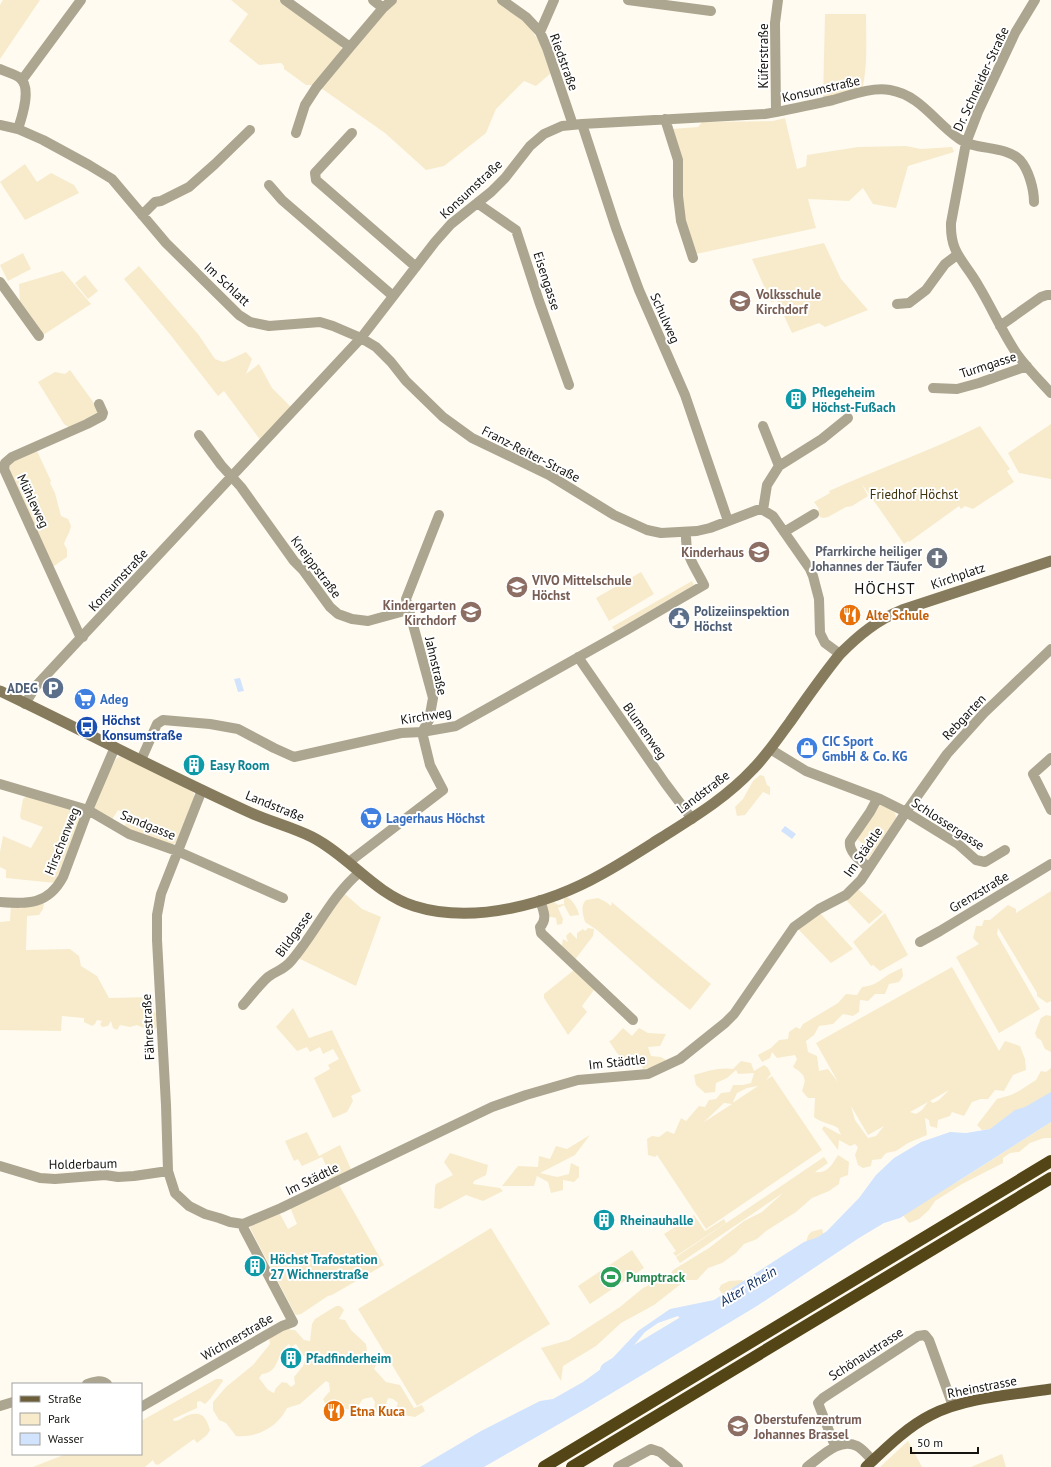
<svg xmlns="http://www.w3.org/2000/svg" width="1051" height="1467" font-family="'PT Sans',sans-serif">
<rect width="100%" height="100%" fill="#fffbf1"/>
<path fill="#f7ebcb" fill-rule="evenodd" d="M3,0H40L0,59V5Z
M231,0H279L338,42L342,49L315,85H306L284,69V66L281,63L259,65L229,41L248,14Z
M398,0H498L526,22L540,43L551,73L536,86L524,81L496,109L486,133L444,166L426,170L385,133L321,88L391,4Z
M825,14H866C866,39 868,66 862,90L823,99Z
M785,118L797,169L806,166L807,155L858,147L906,146L921,149L952,147L954,152L908,166L896,208L873,204L863,188L849,201L808,199L816,228L696,254L680,203L672,129L698,127L702,122L773,121Z
M25,164L37,182L51,173L74,185L79,193L25,220L0,182Z
M824,243L841,279L868,310L825,327L819,323L792,333L777,301L771,302L752,259Z
M23,253L31,269L8,281L0,265Z
M139,266L198,334L215,359L223,362L229,360L246,352L252,359L246,374L259,364L272,388L292,408L261,441L224,391L218,396L172,337L124,279Z
M63,271L91,304L43,335L20,303L19,284Z
M85,275L98,291L88,299L75,283Z
M70,370L99,410V412L70,428L64,424L38,382L55,372L65,374Z
M1051,424V479L1019,473L1008,453Z
M980,426L1010,469L1007,471L1014,482L973,509L965,506L961,509L959,506L909,542L908,541L904,544L862,484L868,496L852,506L846,507L828,517L823,518L820,517L817,512L819,509L814,502L830,493L829,491C879,468 931,451 980,426Z
M37,451L51,481L50,483L55,493L61,516L68,519L71,526C70,533 66,537 64,544L67,549V557L54,566L51,564L8,466L12,462Z
M641,572L654,594L609,621L596,598Z
M692,581L694,585L615,631L612,627Z
M120,756L190,790L194,793V798L176,843L169,845L123,828L130,817L118,810L111,821L92,809L112,766L116,759Z
M760,775L764,776L767,785L770,787V795L763,792L745,815L737,816L735,807L743,799L753,781Z
M28,795L80,812L81,816L55,883L6,878V870L0,867V852L3,836L31,848L43,827L21,819L20,816L23,799Z
M880,804C887,807 896,809 896,818L867,861L864,859L863,856L865,846L856,838Z
M858,889L883,912L869,924L845,899Z
M1051,891V1001L1047,1003L1037,996V993L998,928L997,934L1040,1009L999,1033L956,957L979,944L973,938L976,926H982L984,920H990L1008,905L1016,909V913Z
M345,894L362,909L381,917L356,986L298,958L320,927Z
M567,897C573,900 578,909 579,915L570,916L564,905L558,908L563,919L562,924L557,925L556,918L547,916L546,905L554,902L558,905L564,904V898Z
M598,898L606,902L611,906L612,902L615,905L711,984L690,1010L656,982L597,930L585,922C583,914 580,906 586,900Z
M42,901L44,903L43,909L39,915L27,916L26,950L70,949L79,956L81,966L97,976L109,998L153,997L154,1011L160,1018L159,1025L154,1030L146,1029L137,1025L130,1027L120,1025L117,1030L113,1028L111,1021L108,1026L102,1027L100,1024L102,1021L97,1020L95,1024L92,1026L84,1022V1018L62,1016L61,1031L0,1030V922L10,921L11,905Z
M820,913L853,949L831,963L798,929Z
M885,913L908,955L880,971L873,965L871,966L853,942Z
M588,928L594,929L593,936L574,961L561,949L563,939L568,942L566,936L570,932L577,939V933L583,929L585,931Z
M952,967L999,1051L1005,1041L1020,1046L1025,1059L1026,1070L1013,1075L1004,1091L995,1090L988,1099H981L972,1102L964,1116L952,1112L950,1116L938,1120L937,1128L930,1126L929,1120L925,1118L927,1135L908,1143L896,1151L886,1153L881,1159L872,1160L871,1166L863,1168L858,1165L855,1155L858,1147L855,1144L850,1146L839,1140L838,1150L822,1129L824,1126L841,1135L838,1128C830,1123 821,1123 814,1117L815,1098H808L802,1091C807,1077 805,1075 793,1067L797,1059L795,1055L777,1058L772,1052L770,1058L762,1062L758,1055L771,1048L779,1040L788,1039L789,1032L796,1027L800,1029L803,1024L838,1003L846,994L857,995L862,987C872,986 877,983 885,977C890,973 896,971 902,968L903,976L899,982L889,984L885,994H875L868,1001L860,1000L859,1012L853,1016L843,1014L833,1024L819,1026L814,1035L806,1041L808,1052L817,1056L819,1071L828,1069L838,1082L816,1043ZM949,1090L939,1100L933,1103L930,1101ZM928,1102L922,1110L916,1114L910,1112ZM851,1106L868,1135L884,1126L876,1136L868,1138L855,1120Z
M574,970L594,990L582,1006L587,1012L568,1035L544,998V994Z
M293,1008L309,1038L332,1030L361,1091L351,1096L353,1101L347,1112L333,1118L314,1078L330,1069L328,1065L339,1059L333,1049L323,1054L320,1047L310,1052L307,1047L297,1051L276,1027Z
M1046,1015L1051,1016V1052L1045,1049L1041,1040L1037,1038L1035,1033L1041,1018Z
M623,1028L632,1036L639,1028L648,1033L666,1034L660,1046L648,1047L651,1056L661,1057L666,1060L652,1068L643,1069L637,1053V1060L630,1065H622L624,1060L617,1053L609,1041L612,1040Z
M741,1061L751,1063L754,1071L764,1065L768,1068L771,1074L766,1080L772,1076L822,1150L706,1229L657,1155L655,1157L648,1155L647,1139L652,1136L659,1137L667,1131L674,1134L681,1118L686,1121L699,1106L705,1107L709,1100L716,1099L721,1093L730,1092L733,1085H743L751,1083L754,1073L738,1074L736,1070L727,1078L716,1083L715,1092L705,1093L696,1085L694,1075C707,1071 720,1067 733,1069ZM758,1086L734,1102H733L737,1093L747,1088ZM724,1103L732,1104L704,1122Z
M1051,1068V1103L992,1129L982,1130L977,1125L997,1099L1011,1095L1019,1091L1036,1080L1041,1071L1046,1072Z
M1051,1122V1138H1044L1030,1143L1019,1152L1010,1153L1003,1158V1163L962,1184L935,1201L929,1210L919,1219L909,1223L902,1214L960,1180Z
M307,1132L319,1156L340,1145L351,1169L329,1180L327,1173L329,1172L322,1157L302,1166L298,1159L294,1161L285,1141Z
M590,1135L575,1155L540,1173L557,1177L569,1174L571,1163L579,1167V1177L574,1182L563,1180V1190L551,1193L548,1182L537,1176L534,1186H502L518,1166L538,1167L539,1156L550,1159L556,1146L567,1149Z
M450,1153L488,1165L486,1175L474,1181L473,1184L500,1188L503,1191L483,1201L466,1195L440,1209L434,1208L435,1187L436,1184L453,1175L444,1162Z
M838,1155L849,1162L848,1175L840,1178L839,1184L829,1191L812,1198L796,1212L766,1231L757,1239L744,1244L736,1253L722,1263L708,1268L697,1280H686L654,1305L621,1323L596,1346L563,1366L561,1381L541,1348L569,1340L620,1307L643,1288L657,1281L667,1280L673,1270L709,1248L744,1221L762,1212L783,1193L680,1263L676,1257L824,1157L828,1163L815,1172C827,1174 832,1165 838,1155Z
M339,1185L384,1265L332,1295L328,1296L301,1314L297,1315L295,1314L250,1228L251,1225L279,1212L288,1229L297,1224L290,1207Z
M694,1215L705,1231L724,1219L726,1223L676,1256L673,1253L676,1251L664,1234Z
M491,1228L550,1324L417,1406L358,1309Z
M822,1229L826,1244L806,1243C809,1230 811,1232 822,1229Z
M632,1250L644,1268L590,1304L578,1286Z
M742,1280L747,1288L727,1302L719,1289L721,1285L729,1281Z
M336,1306H340L344,1310L339,1319L345,1320L351,1330L366,1344L368,1357L373,1358L376,1365L374,1369L386,1382L400,1385L414,1408L422,1405L425,1411L415,1417L399,1414L395,1411L398,1403L393,1399L388,1398L384,1411L379,1413L374,1410L375,1402L372,1397L363,1399L355,1410L345,1409L338,1401L327,1406L323,1399L330,1391L329,1383L326,1381L300,1404L287,1408C278,1427 257,1438 236,1436L226,1423L219,1420L213,1410V1402L226,1387L253,1365L270,1344L269,1336L286,1326L291,1330H295L304,1340L310,1341L312,1324L315,1319ZM289,1344L291,1347L296,1344L306,1359L303,1366L294,1377L295,1384L291,1387L287,1383L282,1382L276,1388L274,1393L268,1390L259,1378L262,1374C281,1372 275,1353 289,1344Z
M216,1379H222L223,1381L210,1399L205,1404L200,1401L197,1402V1408L173,1419L174,1421C179,1421 182,1418 186,1416C202,1410 206,1417 210,1430L207,1435L197,1443L194,1439L158,1465L155,1464L153,1460L145,1467H33L66,1454H141V1421Z
M908,1441L922,1467H880Z
M1002,1454L1006,1467H971Z"/>
<path fill="#d2e3fd" fill-rule="evenodd" d="M487,171L490,172L491,175L483,184L479,180Z
M240,678L244,691L238,692L234,679Z
M785,826L796,834L792,839L781,831Z
M1051,1092V1122L900,1218L884,1223L859,1238L757,1306L587,1408L484,1467H420L481,1431L540,1401L553,1399L583,1382L605,1366L638,1331L670,1309L714,1300L804,1242L818,1237L827,1231L859,1198L876,1175L894,1158L921,1142L950,1132L966,1133L990,1129L1015,1110L1025,1107ZM678,1316L681,1320L661,1341L657,1343H650L627,1359L625,1356L645,1332L658,1323Z"/>
<g fill="none" stroke-linecap="round" stroke-linejoin="round">
<path stroke="#d2e3fd" stroke-width="16" d="M608,1370L686,1323"/>
<path stroke="#aca590" stroke-width="10" d="M285,0L350,47
M373,0L383,8
M502,0L526,17L540,32L547,48L573,125
M628,0L711,11
M1035,0L1015,33L978,112L966,143L951,223C950,254 964,260 978,285C992,308 1002,332 1017,354C1027,368 1039,380 1051,393
M540,32L554,0
M0,69C6,72 15,74 20,78C32,88 22,117 18,129
M22,80L81,0
M776,112L775,23L778,0
M665,119L678,160V196L681,221L693,258
M582,124L616,228L639,290L685,395L728,521
M0,125L18,129L43,140L89,165L112,179L166,243L239,315L250,322L269,326L320,322L333,326L361,338L376,347L391,362L406,381L443,417L472,438L549,475L614,515L647,530L661,533L697,531L710,528L757,510H763L773,516L810,569L813,576L819,599L820,633L825,643L840,654
M296,133L305,105L316,88L350,47L383,8L392,0
M352,133L315,173L316,180L416,267
M269,185L282,200L393,296
M477,203L516,230L539,301L569,385
M142,215L155,202L161,201L189,187L215,164L250,130
M0,282L39,336
M897,304L909,303L926,290L945,264L957,255
M1000,326L1041,297L1047,295H1051
M933,388L957,389L979,383L1027,366
M763,426L779,466
M199,435L221,465L241,487L294,561L303,570L330,607L338,614L352,619L368,621L408,610
M763,510L767,485L779,466L822,439L848,418
M784,532L814,514
M83,637L79,634L4,469L5,463L12,457L87,424L102,416L103,413L99,404
M578,657L665,783L692,819
M25,704L36,686L62,658L361,338L435,242L451,224L491,192L505,178L530,146L544,134L562,126L582,124L765,114C788,110 810,105 833,100C851,95 871,87 890,90C920,95 935,122 958,138C975,151 1005,145 1020,160C1029,170 1034,190 1034,202
M422,732L429,720L433,698L406,599L439,515
M770,749L806,771L880,799L906,812L958,844L976,860L985,862L1005,850
M1051,758L1033,774L1051,810
M141,760L157,724L163,720L210,724L238,729L274,748L294,757L401,733L422,732L456,726L625,631L704,585C694,564 685,557 686,532
M0,784L88,810L129,834L177,851L283,898
M202,790L161,894L157,915V940L166,1105L168,1171L175,1193L189,1206L205,1214L219,1218L230,1222L243,1224L281,1208L492,1107L526,1095L578,1080L648,1074L680,1059L725,1023L734,1014L794,927L819,909L846,895L861,880L906,812L947,754L984,713L1051,649
M349,862L443,790L430,765L422,732
M869,868C861,861 848,852 850,841L870,812L877,799
M540,900C543,910 548,919 540,927L541,933L633,1020
M0,902C28,904 48,905 63,877L88,810L115,747
M920,942L940,931L1051,864
M243,1005C251,996 259,985 268,977C277,970 283,971 292,960C316,932 331,896 360,872
M0,1166L40,1178L55,1179L105,1175L118,1177L134,1176L168,1171
M87,1384C94,1382 101,1379 107,1384
M0,1406L13,1402
M141,1407L282,1326L293,1322L244,1229L243,1224
M835,1446L818,1403L823,1398L918,1336L925,1335L929,1340L953,1406
M618,1467L651,1449L660,1452L678,1467
M807,1467C821,1457 839,1437 857,1446C863,1449 868,1456 873,1461"/>
<path stroke="#867b5d" stroke-width="11" d="M0,691C84,731 167,775 251,813C271,822 292,827 312,837C349,856 374,893 414,906C474,925 549,904 602,874C622,863 642,850 661,838C694,817 726,798 753,769C767,755 778,738 790,722C806,699 822,676 840,654C859,635 877,620 902,610L1051,561"/>
<path stroke="#6b5e38" stroke-width="11" d="M866,1467C886,1448 907,1427 931,1415C966,1397 1013,1395 1051,1389"/>
<path stroke="#544516" stroke-width="12" d="M544,1467L1051,1161
M572,1467L1051,1178"/>
</g>
<defs>
<g id="school-disc" transform="scale(1.15)"><circle r="9.5" fill="#8d6e63" stroke="#fff"/><path d="M0-5L7-2L0 1L-7-2ZM-4 1L0 2.5L4 1V4Q0 6-4 4Z" fill="#fff"/></g>
<g id="building-disc" transform="scale(1.15)"><circle r="9.5" fill="#0f9aa8" stroke="#fff"/><path d="M-4-6H4V6H1V3H-1V6H-4ZM-2.5-4.3h1.7v1.8h-1.7ZM.8-4.3h1.7v1.8H.8ZM-2.5-1h1.7V.8h-1.7ZM.8-1h1.7V.8H.8Z" fill="#fff"/></g>
<g id="church-disc" transform="scale(1.15)"><circle r="9.5" fill="#6b7280" stroke="#fff"/><path d="M-1.2-6h2.4v3.5h3.3v2.4h-3.3V6h-2.4V-.1h-3.3v-2.4h3.3Z" fill="#fff"/></g>
<g id="restaurant-disc" transform="scale(1.15)"><circle r="9.5" fill="#e8710a" stroke="#fff"/><path d="M-5-6h1v4h1v-4h1v4h1v-4h1v5L-1.5 .5V6h-2V.5L-5-1ZM5-6V6H3V1.5H1.5Q1.5-4 5-6Z" fill="#fff"/></g>
<g id="civic-disc" transform="scale(1.15)"><circle r="9.5" fill="#5c6f8a" stroke="#fff"/><path d="M-.6-6.5H3V-4.5H.6V-3L4-1V1h2V6H-6V1h2V-1L-.6-3ZM-1.2 2.5V6h2.4V2.5Z" fill="#fff"/></g>
<g id="parking-disc" transform="scale(1.15)"><circle r="9.5" fill="#5c6f8a" stroke="#fff"/><path d="M-3.5-5.5H1a3.5 3.5 0 0 1 0 7H-1V5.5H-3.5ZM-1-3.4V-.6H.8a1.4 1.4 0 0 0 0-2.8Z" fill="#fff"/></g>
<g id="supermarket-disc" transform="scale(1.15)"><circle r="9.5" fill="#3f7fe0" stroke="#fff"/><path d="M-6-5.5h2.5l.6 2H6L4.5 2H-2.5L-4.4-4H-6ZM-1.5 3.2a1.3 1.3 0 1 0 .1 0ZM3 3.2a1.3 1.3 0 1 0 .1 0Z" fill="#fff"/></g>
<g id="bus-disc" transform="scale(1.15)"><circle r="9.5" fill="#1a4fb4" stroke="#fff"/><path d="M-5-6H5V4H4V6H2V4H-2V6H-4V4H-5ZM-3.5-4V0h7V-4ZM-3.5 1.2v1.5H-2V1.2ZM2 1.2v1.5H3.5V1.2Z" fill="#fff"/></g>
<g id="shop-disc" transform="scale(1.15)"><circle r="9.5" fill="#3f7fe0" stroke="#fff"/><path d="M-5-2.5h2.3a2.7 3.5 0 0 1 5.4 0H5L5.5 6h-11ZM-1.5-2.5h3a1.5 2.3 0 0 0-3 0Z" fill="#fff"/></g>
<g id="stadium-disc" transform="scale(1.15)"><circle r="9.5" fill="#2e9e5b" stroke="#fff"/><path d="M0-5a6.5 5 0 1 0 0 10a6.5 5 0 1 0 0-10ZM-3.5-1.8h7v3.6h-7Z" fill="#fff"/></g>
</defs>
<g fill-rule="evenodd">
<use href="#school-disc" x="740" y="301"/>
<use href="#building-disc" x="796" y="399"/>
<use href="#school-disc" x="759" y="552"/>
<use href="#church-disc" x="937" y="558"/>
<use href="#school-disc" x="517" y="587"/>
<use href="#school-disc" x="471" y="612"/>
<use href="#restaurant-disc" x="850" y="615"/>
<use href="#civic-disc" x="679" y="618"/>
<use href="#parking-disc" x="53" y="688"/>
<use href="#supermarket-disc" x="85" y="699"/>
<use href="#bus-disc" x="87" y="727"/>
<use href="#shop-disc" x="807" y="748"/>
<use href="#building-disc" x="194" y="765"/>
<use href="#supermarket-disc" x="371" y="818"/>
<use href="#building-disc" x="604" y="1220"/>
<use href="#building-disc" x="255" y="1266"/>
<use href="#stadium-disc" x="611" y="1277"/>
<use href="#building-disc" x="291" y="1358"/>
<use href="#restaurant-disc" x="334" y="1411"/>
<use href="#school-disc" x="738" y="1426"/>
</g>
<g text-anchor="middle" dominant-baseline="central" stroke-width="4" stroke-linejoin="round" paint-order="stroke">
<g font-size="13" fill="#14130f" stroke="#fff">
<text transform="translate(763 56) rotate(-90)">Küferstraße</text>
<text transform="translate(564 62) rotate(70)">Riedstraße</text>
<text transform="translate(981 79) rotate(-65)">Dr. Schneider-Straße</text>
<text transform="translate(821 89) rotate(-13)">Konsumstraße</text>
<text transform="translate(471 189) rotate(-43)">Konsumstraße</text>
<text transform="translate(547 281) rotate(72)">Eisengasse</text>
<text transform="translate(227 284) rotate(43)">Im Schlatt</text>
<text transform="translate(665 318) rotate(66)">Schulweg</text>
<text transform="translate(988 365) rotate(-18)">Turmgasse</text>
<text transform="translate(531 454) rotate(27)">Franz-Reiter-Straße</text>
<text transform="translate(33 501) rotate(65)">Mühleweg</text>
<text transform="translate(316 567) rotate(53)">Kneippstraße</text>
<text transform="translate(958 576) rotate(-19)">Kirchplatz</text>
<text transform="translate(118 580) rotate(-47)">Konsumstraße</text>
<text transform="translate(436 666) rotate(77)">Jahnstraße</text>
<text transform="translate(426 716) rotate(-9)">Kirchweg</text>
<text transform="translate(964 717) rotate(-47)">Rebgarten</text>
<text transform="translate(645 731) rotate(55)">Blumenweg</text>
<text transform="translate(703 792) rotate(-37)">Landstraße</text>
<text transform="translate(275 806) rotate(22)">Landstraße</text>
<text transform="translate(948 824) rotate(33)">Schlossergasse</text>
<text transform="translate(148 825) rotate(22)">Sandgasse</text>
<text transform="translate(62 841) rotate(-68)">Hirschenweg</text>
<text transform="translate(863 852) rotate(-55)">Im Städtle</text>
<text transform="translate(979 892) rotate(-31)">Grenzstraße</text>
<text transform="translate(294 934) rotate(-54)">Bildgasse</text>
<text transform="translate(148 1027) rotate(-93)">Fährestraße</text>
<text transform="translate(617 1062) rotate(-6)">Im Städtle</text>
<text transform="translate(83 1164) rotate(-1)">Holderbaum</text>
<text transform="translate(312 1179) rotate(-26)">Im Städtle</text>
<text transform="translate(237 1337) rotate(-30)">Wichnerstraße</text>
<text transform="translate(866 1354) rotate(-33)">Schönaustrasse</text>
<text transform="translate(982 1387) rotate(-11)">Rheinstrasse</text>
</g>
<g font-size="13" font-weight="bold" fill="#785e54" stroke="#fff" text-anchor="start">
<text x="756" y="294">Volksschule<tspan x="756" dy="15">Kirchdorf</tspan></text>
<text x="744" y="552" text-anchor="end">Kinderhaus</text>
<text x="532" y="580">VIVO Mittelschule<tspan x="532" dy="15">Höchst</tspan></text>
<text x="456" y="605" text-anchor="end">Kindergarten<tspan x="456" dy="15">Kirchdorf</tspan></text>
<text x="754" y="1419">Oberstufenzentrum<tspan x="754" dy="15">Johannes Brassel</tspan></text>
</g>
<g font-size="13" font-weight="bold" fill="#0d838f" stroke="#fff" text-anchor="start">
<text x="812" y="392">Pflegeheim<tspan x="812" dy="15">Höchst-Fußach</tspan></text>
<text x="210" y="765">Easy Room</text>
<text x="620" y="1220">Rheinauhalle</text>
<text x="270" y="1259">Höchst Trafostation<tspan x="270" dy="15">27 Wichnerstraße</tspan></text>
<text x="306" y="1358">Pfadfinderheim</text>
</g>
<g font-size="13" fill="#40330b" stroke="#fff">
<text x="914" y="494">Friedhof Höchst</text>
</g>
<g font-size="13" font-weight="bold" fill="#5b616d" stroke="#fff" text-anchor="end">
<text x="922" y="551">Pfarrkirche heiliger<tspan x="922" dy="15">Johannes der Täufer</tspan></text>
</g>
<g font-size="13" font-weight="bold" fill="#4e5e75" stroke="#fff" text-anchor="start">
<text x="694" y="611">Polizeiinspektion<tspan x="694" dy="15">Höchst</tspan></text>
<text x="38" y="688" text-anchor="end">ADEG</text>
</g>
<g font-size="13" font-weight="bold" fill="#c56008" stroke="#fff" text-anchor="start">
<text x="866" y="615">Alte Schule</text>
<text x="350" y="1411">Etna Kuca</text>
</g>
<g font-size="13" font-weight="bold" fill="#366cbe" stroke="#fff" text-anchor="start">
<text x="100" y="699">Adeg</text>
<text x="822" y="741">CIC Sport<tspan x="822" dy="15">GmbH &amp; Co. KG</tspan></text>
<text x="386" y="818">Lagerhaus Höchst</text>
</g>
<g font-size="13" font-weight="bold" fill="#164399" stroke="#fff" text-anchor="start">
<text x="102" y="720">Höchst<tspan x="102" dy="15">Konsumstraße</tspan></text>
</g>
<g font-size="13" font-weight="bold" fill="#27864d" stroke="#fff" text-anchor="start">
<text x="626" y="1277">Pumptrack</text>
</g>
<g font-size="14" font-style="italic" fill="#0c2c5e" stroke="#fff">
<text transform="translate(748 1286) rotate(-31)">Alter Rhein</text>
</g>
<g font-size="15" letter-spacing="1" fill="#14130f" stroke="#fff">
<text x="885" y="588">HÖCHST</text>
</g>
</g>
<rect x="12" y="1383" width="130" height="72" fill="#ffffff" stroke="#a1a19f"/>
<rect x="20" y="1396" width="20" height="6" fill="#6b5e38" stroke="#a1a19f"/>
<text x="48" y="1403" font-size="12" fill="#14130f">Straße</text>
<rect x="20" y="1413" width="20" height="12" fill="#f7ebcb" stroke="#a1a19f"/>
<text x="48" y="1423" font-size="12" fill="#14130f">Park</text>
<rect x="20" y="1433" width="20" height="12" fill="#d2e3fd" stroke="#a1a19f"/>
<text x="48" y="1443" font-size="12" fill="#14130f">Wasser</text>
<path d="M911 1447v6h67v-6" fill="none" stroke="#14130f" stroke-width="2"/>
<text x="917" y="1447" font-size="12" fill="#14130f" stroke="#ffffff" stroke-width="3" paint-order="stroke">50 m</text>
</svg>
